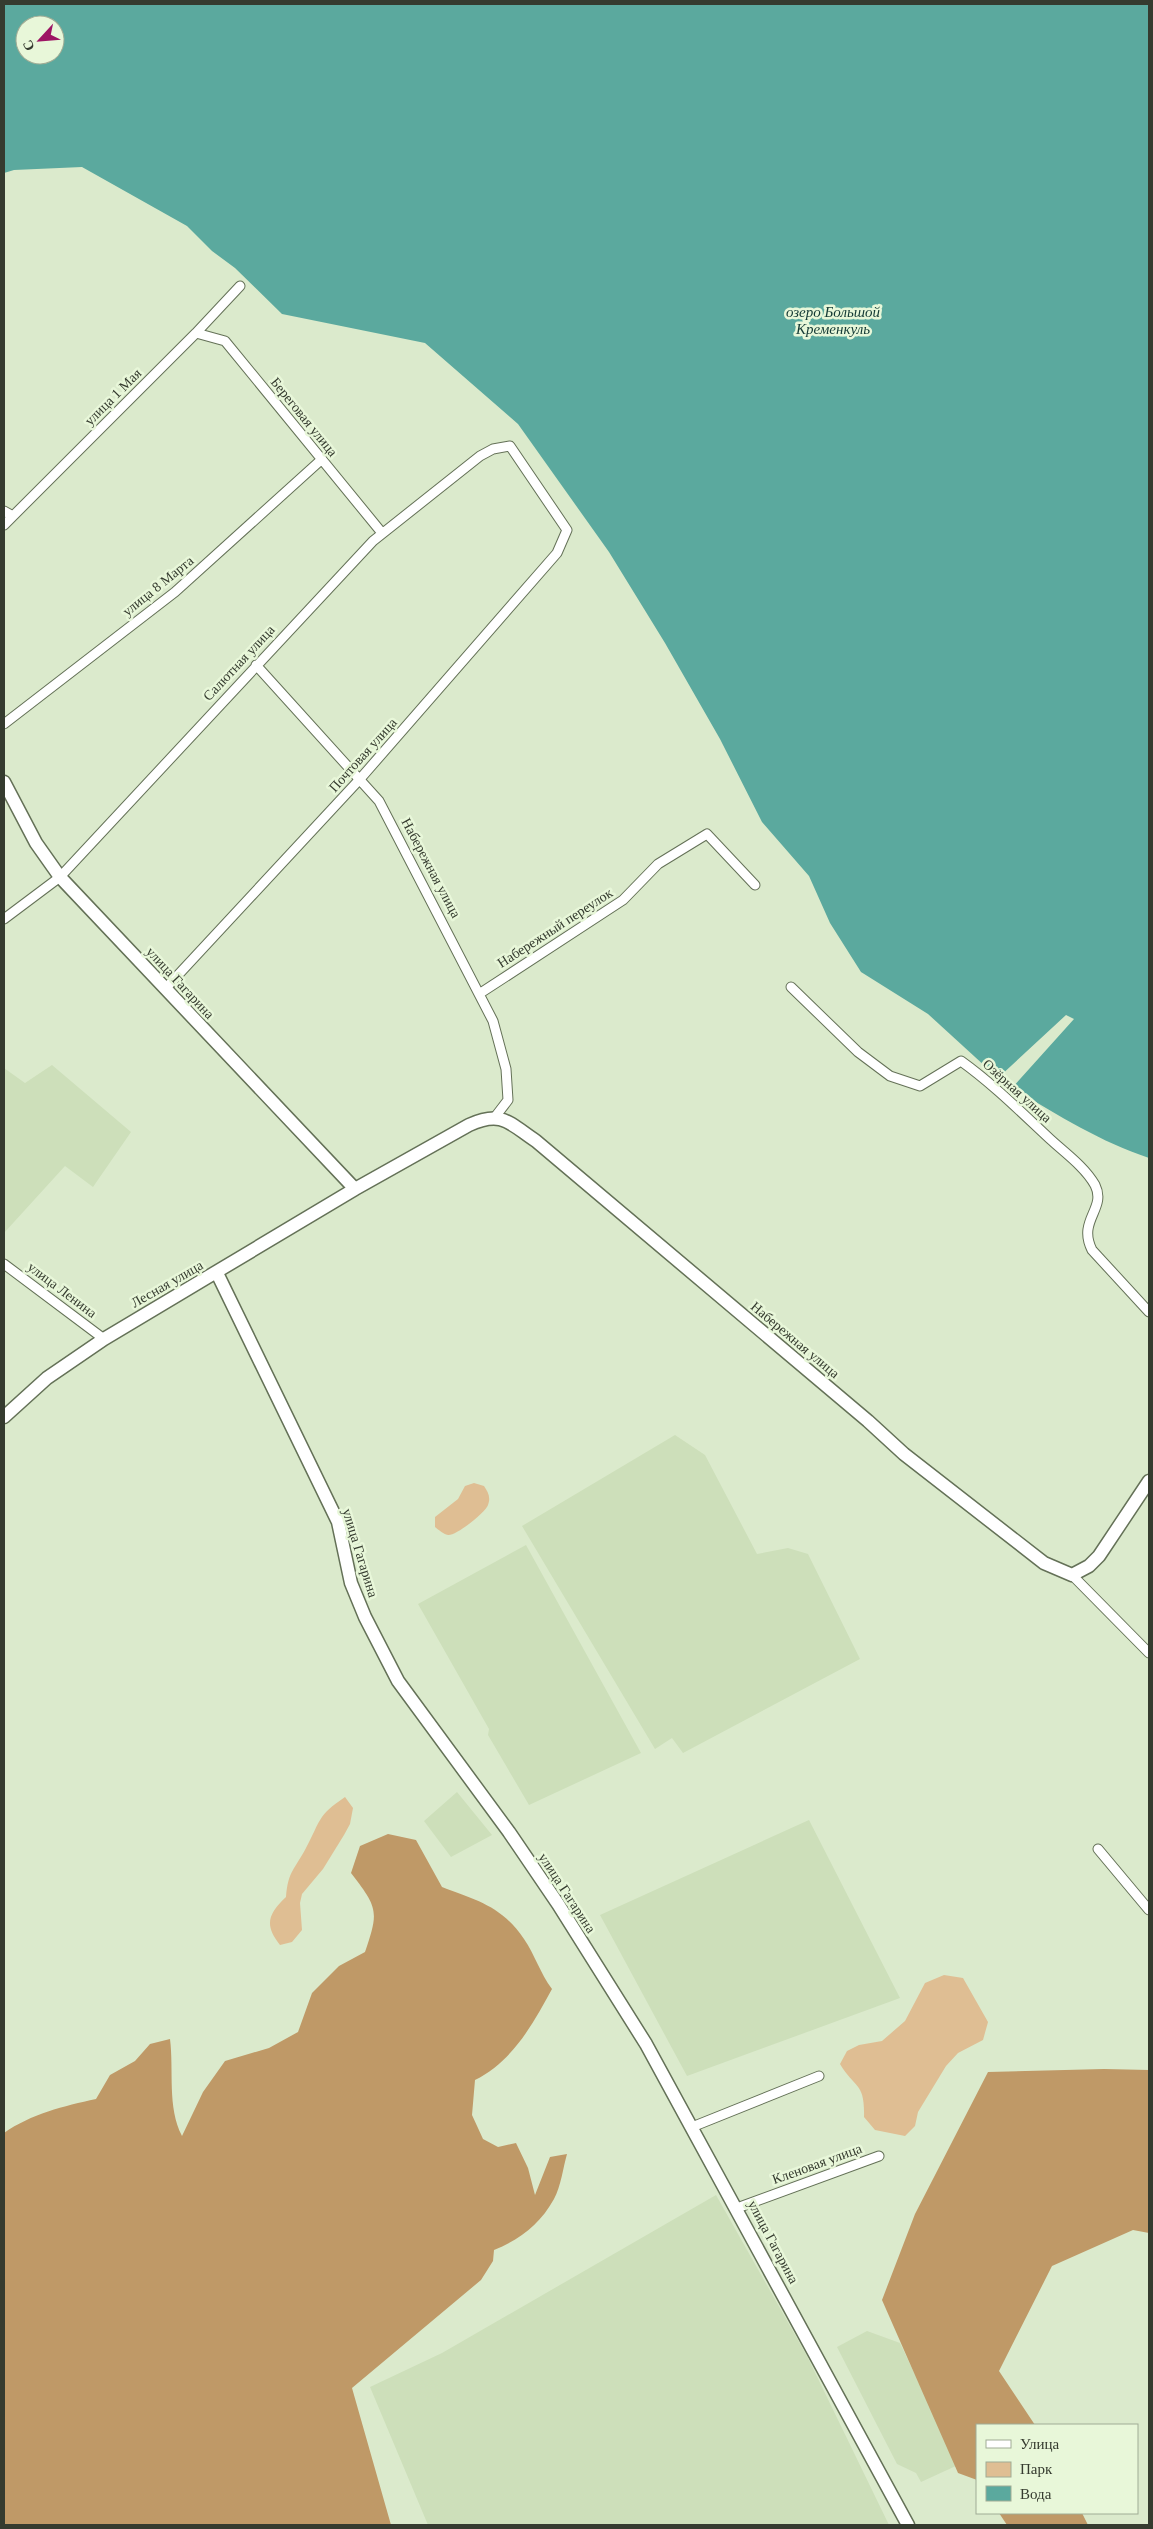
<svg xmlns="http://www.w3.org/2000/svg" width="1153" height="2529" font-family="'Times New Roman',serif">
<rect width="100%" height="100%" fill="#dbeacc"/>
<path fill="#cddfba" d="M52,1065L131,1132L93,1187L65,1166L4,1233V1068L25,1083Z
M675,1435L705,1455L757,1554L788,1548L808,1554L860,1659L683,1753L672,1738L655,1749L522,1526Z
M526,1545L641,1753L529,1805L488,1735L489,1729L418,1604Z
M457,1792L492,1835L451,1857L424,1821Z
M809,1820L900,1998L687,2076L600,1915Z
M716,2195L807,2356L889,2525H428L370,2387L442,2353Z
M867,2331L900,2343L958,2465L921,2482L916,2473L897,2464L837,2347Z"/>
<path fill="#dfbe93" d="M474,1483L484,1486C488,1492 491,1497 488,1505C486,1512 456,1536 448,1535C443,1534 439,1530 435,1527V1517L458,1499L465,1486Z
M345,1797L353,1808L350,1824L344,1835L323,1869L302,1894L300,1903L302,1930L292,1942L280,1945C264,1925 268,1914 286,1897C288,1871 295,1869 306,1848C321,1820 317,1816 345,1797Z
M944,1975L963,1978L988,2022L983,2040L958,2053L946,2066L918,2112L915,2126L905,2136L875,2130L864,2117C865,2082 855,2089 840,2064L847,2051L859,2045L882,2041L905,2021L925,1983Z"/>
<path fill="#bf9967" d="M388,1834L416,1840L442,1887C476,1900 502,1906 524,1939C535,1955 540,1973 552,1989C533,2024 512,2062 475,2080L472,2115L483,2139L498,2147L516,2143L528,2168L535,2195L550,2157L567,2154C563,2168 561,2186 554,2199C540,2224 521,2239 494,2250L493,2261L481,2280L352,2388L391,2525H4V2133C31,2114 64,2106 96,2099L110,2075L135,2061L150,2044L170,2039C174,2071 167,2107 182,2136L203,2092L225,2061L269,2048L298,2032L312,1993L339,1966L365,1952C379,1911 378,1908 351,1873L360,1846Z
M1104,2069L1149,2070V2233L1133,2230L1052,2266L999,2371L1035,2425H977V2480L958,2473L882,2300L915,2214L988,2072Z
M999,2513H1082L1088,2525H1007Z"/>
<path fill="#5ba99e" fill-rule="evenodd" d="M4,4H1149V1158C1100,1142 1056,1114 1012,1088L1074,1019L1066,1015L998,1078L928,1014L861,972L830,923L809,876L762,822L720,739L665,643L609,552L518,424L425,343L282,314L235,268L212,251L187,226L82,167L14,170L4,173ZM25,25H55V55H25Z"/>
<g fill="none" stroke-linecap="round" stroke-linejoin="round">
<g stroke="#647157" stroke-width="11">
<path id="street" d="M196,333L225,341L382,533
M4,511L13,516
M4,525L196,333L240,286
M256,665L379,801L493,1021L506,1069L508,1100L495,1117
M4,724L175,592L321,460
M4,919L60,877L373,541L480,456L493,449L510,446L567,530L557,553L360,779L165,989
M791,987L858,1052L890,1076L920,1086L961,1061C993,1084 1021,1112 1050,1139C1064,1152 1085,1167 1095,1185C1107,1209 1077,1220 1092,1250L1149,1312
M479,994L623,900L658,864L707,834L755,885
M4,1264L104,1339
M1072,1575L1149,1653
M1098,1849L1149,1910
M692,2127L819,2076
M737,2208L879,2156"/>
</g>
<g stroke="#647157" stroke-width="15">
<path id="secondary" d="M4,782L36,843L60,877L355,1189
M217,1273L338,1522L351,1583L365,1617L398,1681L509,1832L558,1904L646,2044L908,2525
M4,1417L47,1378L104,1339L355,1189L469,1125C502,1110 509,1123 536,1141L868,1421L904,1454L1044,1563L1072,1575L1089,1566L1099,1556L1149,1481"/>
</g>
<use href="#street" stroke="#fff" stroke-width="9"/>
<use href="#secondary" stroke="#fff" stroke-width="12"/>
</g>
<g text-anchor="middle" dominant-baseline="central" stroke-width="5" stroke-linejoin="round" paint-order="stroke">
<g font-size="14" fill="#353b2f" stroke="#e8f7d9">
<text transform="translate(113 397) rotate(-45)">улица 1 Мая</text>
<text transform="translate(304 417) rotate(51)">Береговая улица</text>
<text transform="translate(158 586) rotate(-39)">улица 8 Марта</text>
<text transform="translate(239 663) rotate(-47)">Салютная улица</text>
<text transform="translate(363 755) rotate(-48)">Почтовая улица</text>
<text transform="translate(431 868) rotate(62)">Набережная улица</text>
<text transform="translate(555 928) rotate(-33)">Набережный переулок</text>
<text transform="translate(180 983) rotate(47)">улица Гагарина</text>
<text transform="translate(1017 1091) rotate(42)">Озёрная улица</text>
<text transform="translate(167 1284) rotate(-30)">Лесная улица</text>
<text transform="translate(62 1290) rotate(37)">улица Ленина</text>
<text transform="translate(795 1340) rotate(40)">Набережная улица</text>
<text transform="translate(360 1553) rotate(73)">улица Гагарина</text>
<text transform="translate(567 1893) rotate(57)">улица Гагарина</text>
<text transform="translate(817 2164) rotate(-20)">Кленовая улица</text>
<text transform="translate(773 2242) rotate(62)">улица Гагарина</text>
</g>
<g font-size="15" font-style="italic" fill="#143a35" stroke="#e8f7d9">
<text x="833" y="312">озеро Большой<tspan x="833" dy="17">Кременкуль</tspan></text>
</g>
</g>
<rect width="1153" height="2529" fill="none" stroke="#353b2f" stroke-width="10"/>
<rect x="976" y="2424" width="162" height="90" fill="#e8f7d9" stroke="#a0ac95"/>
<rect x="986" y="2440" width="25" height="8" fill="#ffffff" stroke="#a0ac95"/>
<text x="1020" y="2449" font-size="15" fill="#353b2f">Улица</text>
<rect x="986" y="2462" width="25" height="15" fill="#dfbe93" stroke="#a0ac95"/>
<text x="1020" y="2474" font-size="15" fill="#353b2f">Парк</text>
<rect x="986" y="2486" width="25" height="15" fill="#5ba99e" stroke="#a0ac95"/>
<text x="1020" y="2499" font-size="15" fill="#353b2f">Вода</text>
<g transform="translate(40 40) rotate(244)"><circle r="24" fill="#e8f7d9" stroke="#a0ac95"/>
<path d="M0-4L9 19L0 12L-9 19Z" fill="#9d1564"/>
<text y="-8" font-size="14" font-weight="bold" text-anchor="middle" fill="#353b2f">С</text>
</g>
</svg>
